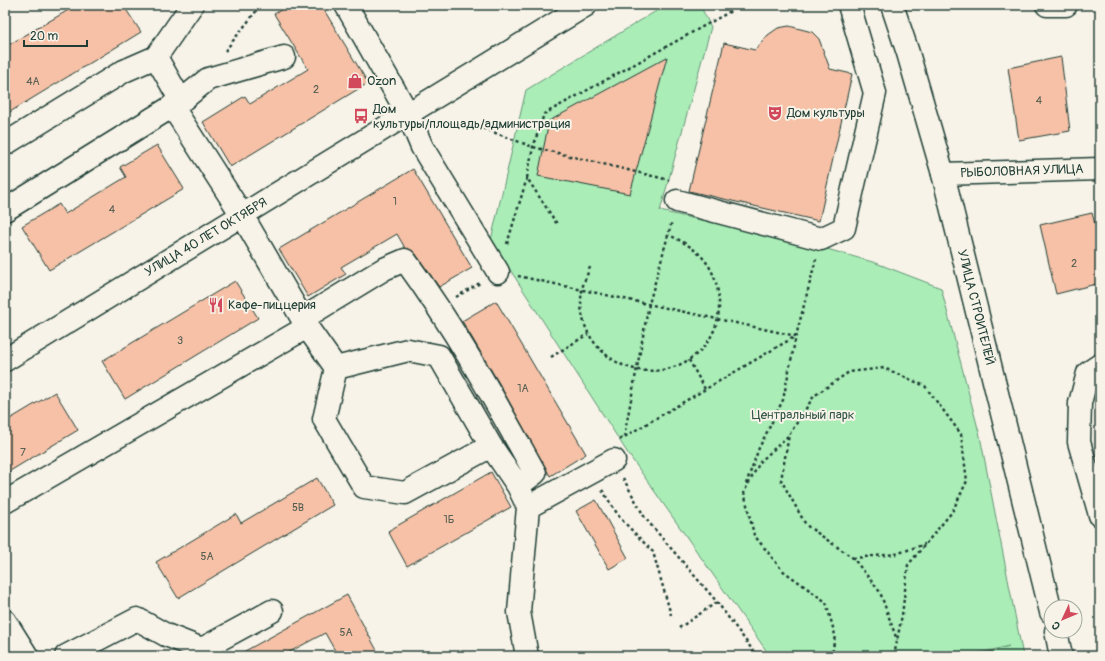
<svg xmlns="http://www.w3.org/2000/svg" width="1105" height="661" font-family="Pangolin,sans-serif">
<rect width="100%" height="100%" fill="#f7f3e8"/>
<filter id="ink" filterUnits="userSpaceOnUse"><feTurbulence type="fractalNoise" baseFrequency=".025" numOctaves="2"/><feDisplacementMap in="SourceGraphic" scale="8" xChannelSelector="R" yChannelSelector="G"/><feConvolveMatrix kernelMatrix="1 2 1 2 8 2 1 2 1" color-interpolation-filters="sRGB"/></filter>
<g filter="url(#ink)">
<path fill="#aaedb7" stroke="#649576" d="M666,5H700L711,27L660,211L820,247L876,263L941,288L980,436L1023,656H977L1009,646L967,656H770L627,452L491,240L526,90Z"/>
<path fill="#f6c1a7" stroke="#1f3d34" d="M77,5H123L141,32L5,115V47Z
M289,5H321L368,83L230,167L203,122L245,96L250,104L308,69L274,14Z
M789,26L812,32L819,39L830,69L852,74L819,221L689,191L724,43L755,50L768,35L778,28Z
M667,57L630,194L538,176L549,121Z
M1061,57L1070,131L1019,140L1008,68Z
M157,145L184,189L49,270L22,226L59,204L65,214L126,177L120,167Z
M413,169L472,268L439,287L415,253L405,248L397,234L341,267L346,274L308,297L279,249Z
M1092,213L1100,242V283L1056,294L1040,225Z
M235,281L258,318L125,399L102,361Z
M496,301L586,454L550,476L500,385L462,321Z
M55,392L78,430L5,474V422Z
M491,472L511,507L407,566L388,531Z
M317,478L333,505L178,598L156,562L236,514L241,523Z
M596,500L628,558L609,569L576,511Z
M347,595L380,656H338L325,633L282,656H236Z"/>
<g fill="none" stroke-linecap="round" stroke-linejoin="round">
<g stroke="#1f3d34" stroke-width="25">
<path id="minor" d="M346,5L408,114L422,147L498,272
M1047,5H1066
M181,101L208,79L284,57
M5,144L124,71L156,57
M943,174L1100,169
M677,201L821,239L844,228L875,93L849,5
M5,210L181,101L156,57L192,5
M302,319L384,269L405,260C454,327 495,400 535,473L518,486
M307,327L336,368
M1100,365L1088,373L1080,403L1079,442L1100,515
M491,446L405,493L364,487L324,419L336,368L408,350L439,356L491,446L518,486L528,507
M5,502L307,327L242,215L172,106
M5,621L27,656
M66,656L137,619L166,635L202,649L272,611
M527,656L519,612L528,507L614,460"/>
</g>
<g stroke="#1f3d34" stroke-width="25">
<path id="major" d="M892,5L908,53L943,174L1051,612
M5,360L586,5
M1056,631L1061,656"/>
</g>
<path stroke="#1f3d34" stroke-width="2.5" stroke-dasharray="3 3" stroke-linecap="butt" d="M225,51L261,5
M466,122L533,147L669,180
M527,178L533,147L544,114L742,5
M507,244L527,178L557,224
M590,267C588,274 583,282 582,290C579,308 583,328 594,342C638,400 730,364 718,292C713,261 695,247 669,235
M518,276L796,336L619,440
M456,297L480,283
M551,357L588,334
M689,360L705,389
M788,436L760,462L744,492L754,535L782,570L826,602L835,635L832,656
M624,437L649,304L672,221
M623,478L645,518L717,602L757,656
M746,484L759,448L783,400L796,336L816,259
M602,490L620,518L653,552L671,615
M853,558L896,554L925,544
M679,628L717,602
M894,656L902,615L908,565L952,512L967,481L961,434L925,386L884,368L849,372L814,396L789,435L781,480L806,525L853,558L880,592L897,640"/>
<use href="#minor" stroke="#f7f3e8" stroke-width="22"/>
<use href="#major" stroke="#f7f3e8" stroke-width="22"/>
</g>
</g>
<defs>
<g id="shop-bare" transform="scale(1.2)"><path d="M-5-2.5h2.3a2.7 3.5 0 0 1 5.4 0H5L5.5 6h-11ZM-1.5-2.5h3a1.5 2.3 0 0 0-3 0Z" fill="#d1495b" stroke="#f7f3e8" stroke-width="2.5" paint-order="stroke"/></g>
<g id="theatre-bare" transform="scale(1.2)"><path d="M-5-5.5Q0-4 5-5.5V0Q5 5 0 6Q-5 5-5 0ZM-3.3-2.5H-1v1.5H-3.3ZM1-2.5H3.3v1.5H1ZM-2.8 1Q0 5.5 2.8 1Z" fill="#d1495b" stroke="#f7f3e8" stroke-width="2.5" paint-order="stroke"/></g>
<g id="bus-bare" transform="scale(1.2)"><path d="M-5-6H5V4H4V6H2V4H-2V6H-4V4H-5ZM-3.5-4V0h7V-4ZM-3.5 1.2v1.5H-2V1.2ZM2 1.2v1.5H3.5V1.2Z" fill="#d1495b" stroke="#f7f3e8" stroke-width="2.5" paint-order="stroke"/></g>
<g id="restaurant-bare" transform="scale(1.2)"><path d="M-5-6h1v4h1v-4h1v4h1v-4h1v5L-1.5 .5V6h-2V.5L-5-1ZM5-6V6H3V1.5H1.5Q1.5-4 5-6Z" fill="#d1495b" stroke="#f7f3e8" stroke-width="2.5" paint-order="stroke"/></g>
</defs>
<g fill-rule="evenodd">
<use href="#shop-bare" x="355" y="81"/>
<use href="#theatre-bare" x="775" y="113"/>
<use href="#bus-bare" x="361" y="116"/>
<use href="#restaurant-bare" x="216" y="305"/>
</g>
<g text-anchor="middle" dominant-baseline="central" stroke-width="4" stroke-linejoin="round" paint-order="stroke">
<g font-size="11" fill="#555e51">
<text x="33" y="81">4А</text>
<text x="316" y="89">2</text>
<text x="1039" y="100">4</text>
<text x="395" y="201">1</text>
<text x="112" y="209">4</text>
<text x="1074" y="263">2</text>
<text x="180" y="340">3</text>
<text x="523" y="388">1А</text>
<text x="23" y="452">7</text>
<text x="298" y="507">5В</text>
<text x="449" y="519">1Б</text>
<text x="207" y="556">5А</text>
<text x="346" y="632">5А</text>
</g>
<g font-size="13" fill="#1f3d34" stroke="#f7f3e8" text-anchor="start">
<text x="367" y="81">Ozon</text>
<text x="373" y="109">Дом<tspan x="373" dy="15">культуры/площадь/администрация</tspan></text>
<text x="787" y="113">Дом культуры</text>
<text x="228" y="305">Кафе-пиццерия</text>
</g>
<g font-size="13" fill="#1f3d34" stroke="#f7f3e8">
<text transform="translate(1022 171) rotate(-2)">РЫБОЛОВНАЯ УЛИЦА</text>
<text transform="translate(206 237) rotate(-31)">УЛИЦА 40 ЛЕТ ОКТЯБРЯ</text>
<text transform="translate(976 307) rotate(76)">УЛИЦА СТРОИТЕЛЕЙ</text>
</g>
<g font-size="13" fill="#345748" stroke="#f7f3e8">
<text x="803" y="415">Центральный парк</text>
</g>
</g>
<rect width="1105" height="661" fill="none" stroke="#f7f3e8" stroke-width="20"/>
<rect x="10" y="10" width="1085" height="641" fill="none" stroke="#1f3d34" stroke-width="1.5" filter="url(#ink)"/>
<g transform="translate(1063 619) rotate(226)"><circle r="19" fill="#f7f3e8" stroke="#a1aaa0"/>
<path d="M0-3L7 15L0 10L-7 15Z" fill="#d1495b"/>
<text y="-6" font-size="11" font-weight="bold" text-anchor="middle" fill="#1f3d34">С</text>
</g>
<path d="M24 40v6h63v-6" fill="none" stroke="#1f3d34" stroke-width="2"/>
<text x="30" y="40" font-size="12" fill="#1f3d34" stroke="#f7f3e8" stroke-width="3" paint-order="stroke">20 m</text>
</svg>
